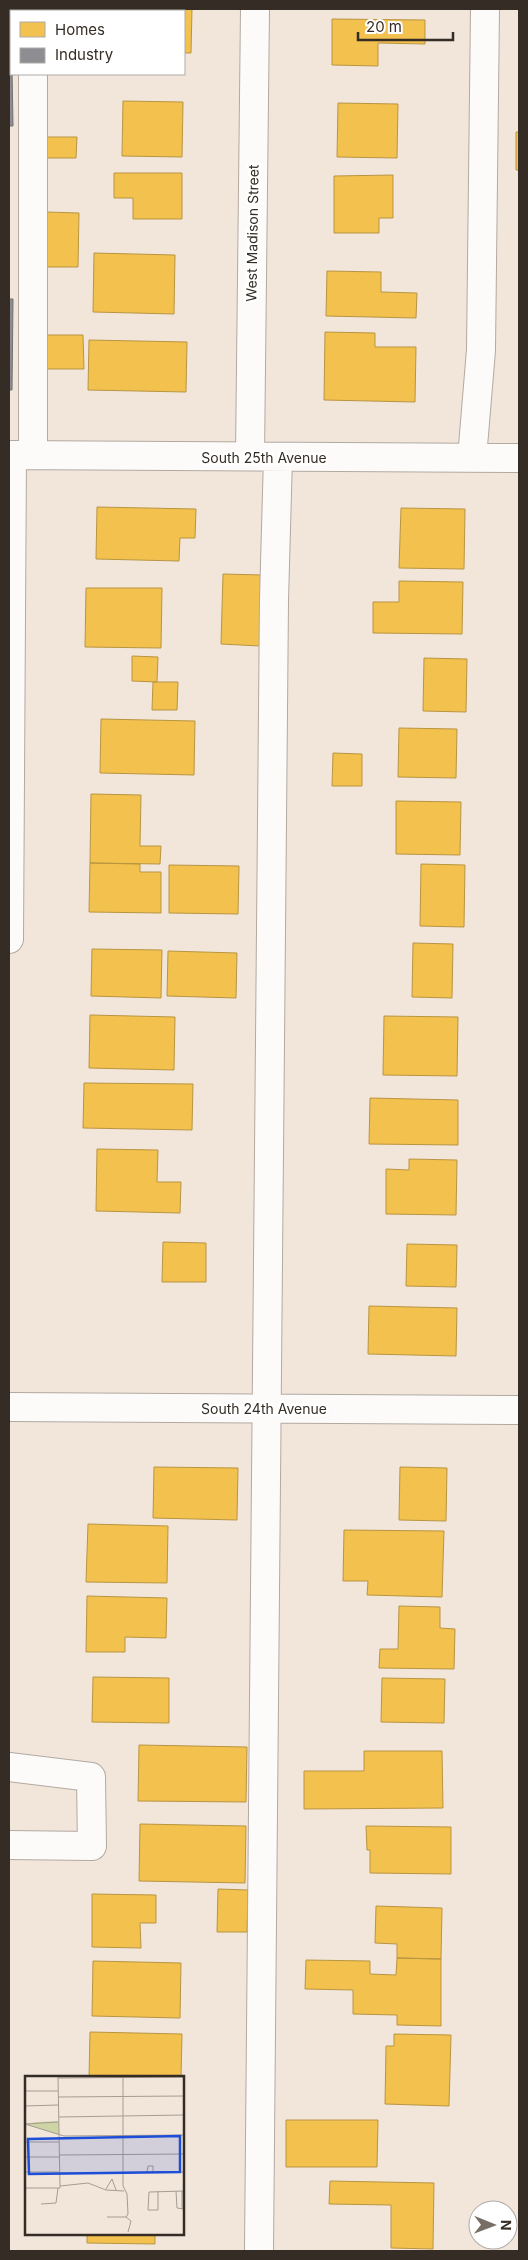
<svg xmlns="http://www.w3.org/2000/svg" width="528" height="2260" font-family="Inter,sans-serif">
<rect width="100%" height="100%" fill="#f2e6db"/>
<path fill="#f2c14e" stroke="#b99542" d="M46,9H83V11H46Z
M110,9H192L191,53H184V11H110Z
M332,19L425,20V44L378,43V66L332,65Z
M123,101L183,102L182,157L122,156Z
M338,103L398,104L397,158L337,157Z
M516,132H519V170H516Z
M42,137H77L76,158H42Z
M114,173H182V219H133V198H114Z
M393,175V218H379V233H334V176Z
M46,212L79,213L78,267H45Z
M94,253L175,255L174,314L93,312Z
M327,271L381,272V292L417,293L416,318L326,316Z
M325,332L375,333V347H416L415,402L324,400Z
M45,335H83L84,369H45Z
M89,340L187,342L186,392L88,390Z
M97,507L196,509L195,538H180L179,561L96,559Z
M401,508L465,509L464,569L399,568Z
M223,574L262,575L260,646L221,644Z
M399,581L463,582L462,634L373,633V602H399Z
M86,588H162L161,648L85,647Z
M132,656L158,657L157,682L132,681Z
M424,658L467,659L466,712L423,711Z
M153,682H178L177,710H152Z
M101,719L195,721L194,775L100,773Z
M399,728L457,729L456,778L398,777Z
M333,753L362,754V786H332Z
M91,794L141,795L140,846H161L160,864L90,863Z
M396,801L461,802L460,855L396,854Z
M90,863L140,864V872H161V913L89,912Z
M421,864L465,865L464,927L420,926Z
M169,865L239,866L238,914L169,913Z
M413,943L453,944L452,998L412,997Z
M92,949L162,950L161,998L91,996Z
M168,951L237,953L236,998L167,996Z
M90,1015L175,1017L174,1070L89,1068Z
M384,1016L458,1017L457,1076L383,1075Z
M84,1083L193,1084L192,1130L83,1128Z
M370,1098L458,1100V1145L369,1144Z
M97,1149L158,1150L157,1182H181L180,1213L96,1211Z
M409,1159L457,1160L456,1215L386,1214V1169L409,1170Z
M163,1242L206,1243V1282H162Z
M407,1244L457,1245L456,1287L406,1286Z
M369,1306L457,1308L456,1356L368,1354Z
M154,1467L238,1468L237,1520L153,1518Z
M400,1467L447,1468L446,1521L399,1520Z
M88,1524L168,1526L167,1583L86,1582Z
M344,1530L444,1531L442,1597L367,1595L368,1581H343Z
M87,1596L167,1598L166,1638L125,1637V1652H86Z
M399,1606L440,1607V1628L455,1629L454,1669L379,1668L380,1649H398Z
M93,1677L169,1678V1723L92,1722Z
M382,1678L445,1679L444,1723L381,1722Z
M139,1745L247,1747L246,1802L138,1801Z
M364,1751H442L443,1808L304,1809V1771H364Z
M140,1824L246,1826L245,1883L139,1881Z
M366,1826L451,1827V1874L370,1873V1850H367Z
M218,1889L248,1890L247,1932H217Z
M92,1894L156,1895V1923H140L141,1948L92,1947Z
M376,1906L442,1908L441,1959L397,1958V1944L375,1943Z
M397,1958L441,1959V2026L397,2025V2015L353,2014V1990L305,1989L306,1960L370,1961V1974L396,1975Z
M93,1961L181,1963L180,2018L92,2016Z
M90,2032L182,2034L181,2078H89Z
M394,2034L451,2035L449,2106L385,2104L386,2046H394Z
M286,2120H378L377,2167H286Z
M330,2181L434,2183L433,2249L391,2248V2205L329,2204Z
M87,2234H155V2244L87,2243Z"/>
<path fill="#8d8d92" stroke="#737071" d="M9,10H14L11,11L13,126H9Z
M9,299H13L12,390H9Z"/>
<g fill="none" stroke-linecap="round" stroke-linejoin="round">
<g stroke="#b2a9a1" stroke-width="30">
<path id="minor" d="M33,11V9
M9,455L519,458
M33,455V74
M250,456L255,9
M472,458L481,350L485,9
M9,939L12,455
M9,1407L519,1410
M9,1767L91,1777L92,1846L9,1845
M259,2251L274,600L278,457"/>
</g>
<use href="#minor" stroke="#fdfbfa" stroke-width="28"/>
</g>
<g text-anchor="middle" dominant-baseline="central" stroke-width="5" stroke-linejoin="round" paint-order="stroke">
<g font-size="14" fill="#352d25" stroke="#fff">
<text transform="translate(252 233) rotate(-89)">West Madison Street</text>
<text x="264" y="457">South 25th Avenue</text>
<text x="264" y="1408">South 24th Avenue</text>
</g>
</g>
<g transform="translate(25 2076)">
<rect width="159" height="159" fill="#f2e6db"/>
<path d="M34,45V59L0,48L11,46Z" fill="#ced4a6"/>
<path fill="none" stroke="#a69c92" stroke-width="1" d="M33,2L159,1M0,15H33M33,21L159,20M0,30L33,29M34,41L159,39M0,48L39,60L159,59M1,48L33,46M0,66H34M34,79L159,78M0,81H34M0,96H34M122,96L123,90H128V96M34,97L159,96M35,110L63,107L81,114L99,115M0,112H35L33,0M81,113L87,103L91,114M133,115V134H123L124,116H125L159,115M151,115L152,132L159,133M157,115V133M16,128L31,127L33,112M82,141H101L103,138L102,118L98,110V0M101,141L106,145L103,156"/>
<path fill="#1d4ed8" fill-opacity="0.15" stroke="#1d4ed8" stroke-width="2.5" d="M155,60V96L4,98L3,63Z"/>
<rect width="159" height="159" fill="none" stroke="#352d25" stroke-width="2.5"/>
</g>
<rect width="528" height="2260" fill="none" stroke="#352d25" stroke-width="20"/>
<rect x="10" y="10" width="175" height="65" fill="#ffffff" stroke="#aeaba8"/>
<rect x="20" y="22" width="25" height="15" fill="#f2c14e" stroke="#aeaba8"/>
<text x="55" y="35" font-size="15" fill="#352d25">Homes</text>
<rect x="20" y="48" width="25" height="15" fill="#8d8d92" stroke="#aeaba8"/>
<text x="55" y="60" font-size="15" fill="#352d25">Industry</text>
<g transform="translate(493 2225) rotate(91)"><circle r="24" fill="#ffffff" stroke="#aeaba8"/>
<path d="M0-4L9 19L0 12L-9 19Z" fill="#776e65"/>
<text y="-8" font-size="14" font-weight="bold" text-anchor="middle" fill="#352d25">N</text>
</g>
<path d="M358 32v8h95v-8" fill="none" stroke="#352d25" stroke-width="2.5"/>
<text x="366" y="32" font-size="15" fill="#352d25" stroke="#ffffff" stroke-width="4" paint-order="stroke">20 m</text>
</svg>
